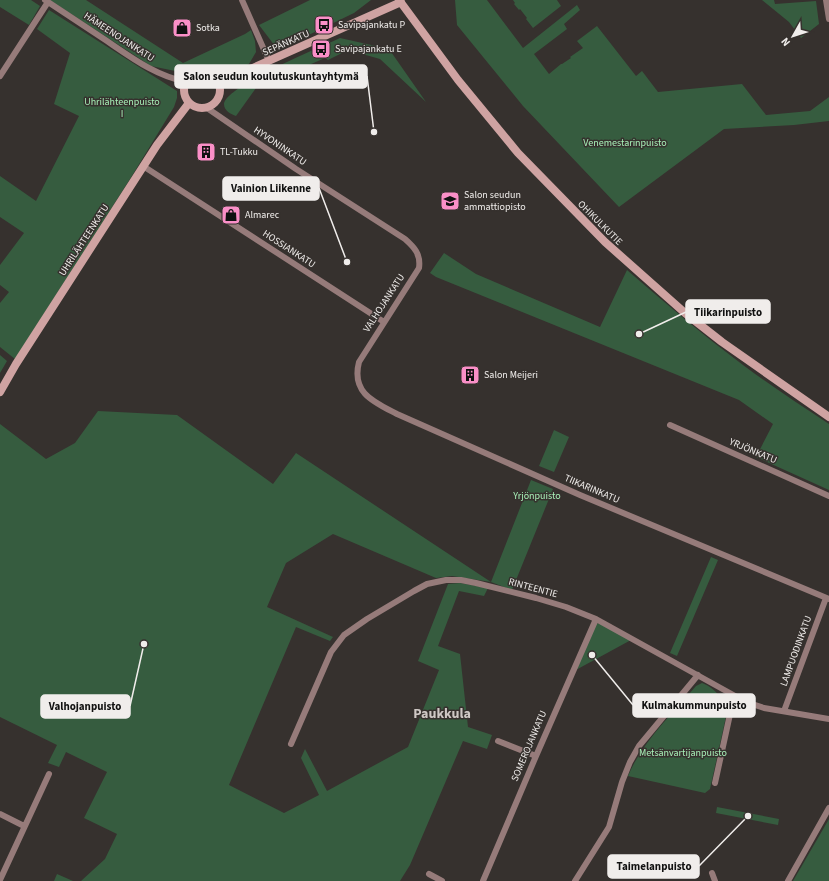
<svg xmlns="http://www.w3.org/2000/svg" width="829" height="881" font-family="'Source Sans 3',sans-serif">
<rect width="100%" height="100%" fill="#36312e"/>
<path fill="#365c3f" d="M0,0H31L40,6L29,25L0,7Z
M50,0H86L183,63L245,34L251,30L255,41L256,52L249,64L235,70L223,74L202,69L180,72L151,66Z
M310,0H371L354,13L290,44L275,46L259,25Z
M455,0H487L523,48L577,5L580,10L564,24L567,29L534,54L549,74L561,64H562L571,58L570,57L583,48L577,41L597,26L636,76L642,71L658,92L742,84L766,115L810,111L829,97V121L794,125L724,129L619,207L523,106L457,25Z
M513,0H557L561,6L533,28L526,19L527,18L520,9L519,10L514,4L515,3Z
M762,0H774L775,4L816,1L819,24L801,38L789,22Z
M49,10L177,91V98L174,107L130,179L15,359L0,347V303L9,292L0,285V265L24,233L0,217V176L36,201L79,116L54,104L70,53L37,29Z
M340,38L389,49L426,102L380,59L348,50L328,60L325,58L256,88L236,116C231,114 224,111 224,104C225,86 321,47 340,38Z
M444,253L476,274L600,327L627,270C665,303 703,335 743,365C771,386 800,405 829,424V490L756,457L773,424L739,400L436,277L430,273Z
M0,355L7,361L0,373Z
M98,411L177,415L273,484L296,453L491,582L531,480L553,489L512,590L491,582L452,576L436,578L333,534L286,563L267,607L333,637L330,641L296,627L229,785L284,813L319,795L301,758L305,749L327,791L408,747L439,670L418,661L448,584L460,583L488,588L484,596L459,591L438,646L460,654L468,727L492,735L487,749L463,741L410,865L400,881H81L105,859L117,834L84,818L107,772L66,752L59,767L48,763L57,745L0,717V424L46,459L75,443Z
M554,430L569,437L554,472L539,466Z
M711,557L718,560L677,656L670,653Z
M599,623L631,640L574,671L596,624Z
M702,683C712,686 727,701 727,712L710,789L705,793L628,776C642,742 672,714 696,686Z
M717,807L779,819L778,825L716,813Z
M829,819V881H793Z
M57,874L73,881H54Z"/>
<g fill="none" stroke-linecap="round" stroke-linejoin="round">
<path stroke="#967b7a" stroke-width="6" d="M45,0C66,14 87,28 107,41C132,58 156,76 187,82
M242,0L269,61
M826,0L829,19
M0,76L48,2
M207,108L296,169L405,239C414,247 421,254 419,268L359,362C351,393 374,402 397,414L580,495L829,599
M143,166L384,322
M670,425L829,496
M784,711L826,598
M498,741L536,756
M291,744L331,652L344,635L367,619L414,591L427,584L446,580H461L476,583L536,598L566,607L596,619L746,702L764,708L829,719
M715,783L734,696
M0,814L24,826
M712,873L715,881
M429,874L442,881
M0,880L49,774
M483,881L536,756L596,619
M575,881L609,827L622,782L630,762L639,746L698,675
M788,881L829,808"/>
<path stroke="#cfa3a2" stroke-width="8" d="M399,0L458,80L518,153L605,242L685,313L722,342L829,417
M184 90a18 18 0 1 1 36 0a18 18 0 1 1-36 0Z
M219,83L401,2
M0,392L16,364L157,145L189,103"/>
</g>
<defs>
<g id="bus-square" transform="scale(1)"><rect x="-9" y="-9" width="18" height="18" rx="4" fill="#fa8fc7" stroke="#36312e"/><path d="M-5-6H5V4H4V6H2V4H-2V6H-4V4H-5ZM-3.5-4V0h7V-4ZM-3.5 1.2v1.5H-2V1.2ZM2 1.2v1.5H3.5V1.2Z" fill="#111"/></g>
<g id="shop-square" transform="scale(1)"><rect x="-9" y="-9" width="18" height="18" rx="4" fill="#fa8fc7" stroke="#36312e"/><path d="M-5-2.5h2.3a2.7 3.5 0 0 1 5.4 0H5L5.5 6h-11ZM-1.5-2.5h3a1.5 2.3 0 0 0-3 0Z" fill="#111"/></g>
<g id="building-square" transform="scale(1)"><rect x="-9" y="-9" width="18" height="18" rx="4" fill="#fa8fc7" stroke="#36312e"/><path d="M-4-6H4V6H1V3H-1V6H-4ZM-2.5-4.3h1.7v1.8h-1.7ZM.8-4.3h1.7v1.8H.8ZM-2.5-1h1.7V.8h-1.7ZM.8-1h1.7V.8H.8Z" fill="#111"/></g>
<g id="school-square" transform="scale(1)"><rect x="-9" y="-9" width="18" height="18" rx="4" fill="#fa8fc7" stroke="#36312e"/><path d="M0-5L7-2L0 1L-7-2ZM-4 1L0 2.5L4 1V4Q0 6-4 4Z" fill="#111"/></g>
</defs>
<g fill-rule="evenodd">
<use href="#bus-square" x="324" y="25"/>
<use href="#shop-square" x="182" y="28"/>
<use href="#bus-square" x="321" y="49"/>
<use href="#building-square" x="206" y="152"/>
<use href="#school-square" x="450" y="201"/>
<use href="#shop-square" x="231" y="215"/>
<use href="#building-square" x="470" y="375"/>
</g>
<g text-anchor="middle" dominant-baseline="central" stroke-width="3" stroke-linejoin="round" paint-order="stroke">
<g font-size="10" fill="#f0edeb" stroke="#36312e" text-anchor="start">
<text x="338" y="25">Savipajankatu P</text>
<text x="196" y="28">Sotka</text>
<text x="335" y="49">Savipajankatu E</text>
<text x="220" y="152">TL-Tukku</text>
<text x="464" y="195">Salon seudun<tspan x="464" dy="12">ammattiopisto</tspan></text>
<text x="245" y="215">Almarec</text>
<text x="484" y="375">Salon Meijeri</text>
</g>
<g font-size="10" fill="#f0edeb" stroke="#36312e">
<text transform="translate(119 37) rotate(33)">HÄMEENOJANKATU</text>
<text transform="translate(286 43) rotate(-24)">SEPÄNKATU</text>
<text transform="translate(280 146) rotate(34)">HYVONINKATU</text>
<text transform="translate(600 223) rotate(45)">OHIKULKUTIE</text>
<text transform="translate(84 240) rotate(-57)">UHRILÄHTEENKATU</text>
<text transform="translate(289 249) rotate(33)">HOSSIANKATU</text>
<text transform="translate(384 303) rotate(-57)">VALHOJANKATU</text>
<text transform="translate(753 451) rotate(23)">YRJÖNKATU</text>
<text transform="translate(592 489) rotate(23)">TIIKARINKATU</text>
<text transform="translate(533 588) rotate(15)">RINTEENTIE</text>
<text transform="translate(796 651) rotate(-70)">LAMPUODINKATU</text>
<text transform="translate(529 746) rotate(-67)">SOMEROJANKATU</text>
</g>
<g font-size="10" fill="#a8f1b8" stroke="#36312e">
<text x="122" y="102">Uhrilähteenpuisto<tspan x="122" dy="12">I</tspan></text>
<text x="625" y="143">Venemestarinpuisto</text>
<text x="537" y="496">Yrjönpuisto</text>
<text x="683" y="753">Metsänvartijanpuisto</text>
</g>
<g font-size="14" font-weight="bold" fill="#cec7c4" stroke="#36312e">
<text x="442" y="714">Paukkula</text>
</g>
</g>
<path fill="none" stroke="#f0edeb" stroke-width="1.5" d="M374 132L367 76M347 262L319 188M639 334L686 312M592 655L633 705M144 644L130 706M748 816L699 866"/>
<g fill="#f0edeb" stroke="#36312e" stroke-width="1.5">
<circle cx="374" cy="132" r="4"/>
<circle cx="347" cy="262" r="4"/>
<circle cx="639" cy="334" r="4"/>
<circle cx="592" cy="655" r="4"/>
<circle cx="144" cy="644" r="4"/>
<circle cx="748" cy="816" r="4"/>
</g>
<g fill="#f0edeb" stroke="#f0edeb" stroke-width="1.5">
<rect x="175" y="65" width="192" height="23" rx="4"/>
<rect x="223" y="177" width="96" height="23" rx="4"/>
<rect x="686" y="300" width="84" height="23" rx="4"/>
<rect x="633" y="694" width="122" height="23" rx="4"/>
<rect x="41" y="695" width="89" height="23" rx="4"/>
<rect x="608" y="855" width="91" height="23" rx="4"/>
</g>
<g font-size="11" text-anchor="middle" font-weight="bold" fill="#111">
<text x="271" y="80">Salon seudun koulutuskuntayhtymä</text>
<text x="271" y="192">Vainion Liikenne</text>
<text x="728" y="316">Tiikarinpuisto</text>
<text x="694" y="709">Kulmakummunpuisto</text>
<text x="85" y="710">Valhojanpuisto</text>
<text x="654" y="870">Taimelanpuisto</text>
</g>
<g transform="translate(793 36) rotate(231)" stroke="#36312e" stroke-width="3" paint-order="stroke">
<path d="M0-3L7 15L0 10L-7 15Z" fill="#f0edeb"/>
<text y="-6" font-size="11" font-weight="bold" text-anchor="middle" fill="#f0edeb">N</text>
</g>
</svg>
